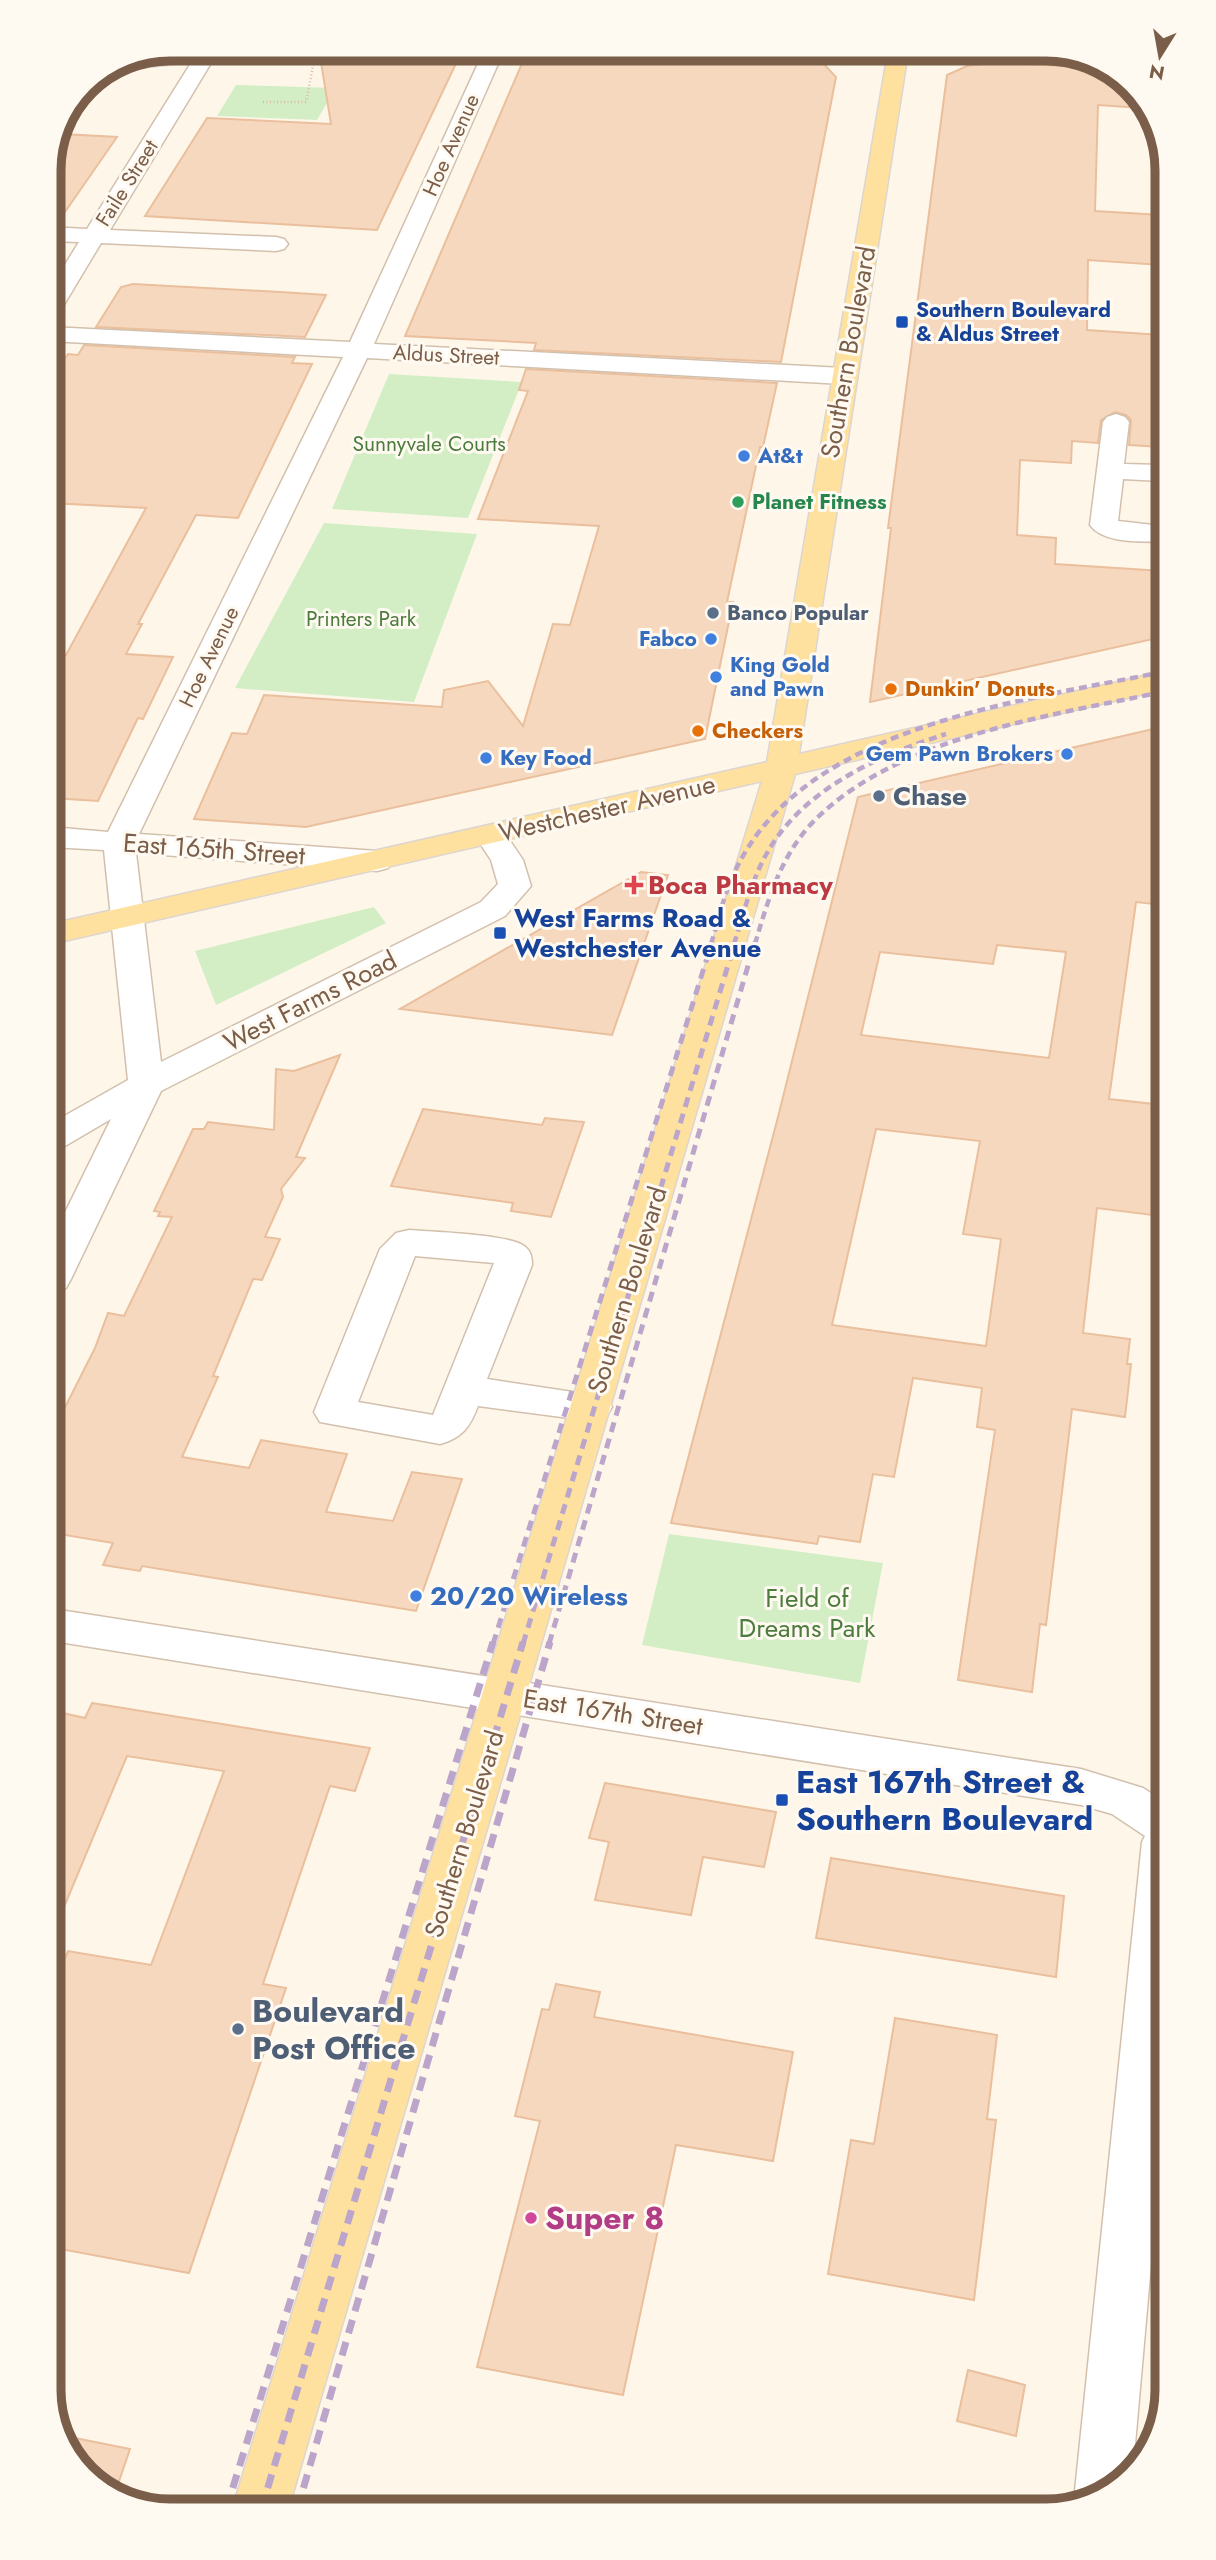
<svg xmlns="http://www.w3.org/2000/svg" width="1216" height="2560" font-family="Jost,sans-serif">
<rect width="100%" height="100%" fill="#fef7e9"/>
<path fill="#d3eec5" d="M236,85L336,88L317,120L217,116Z
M389,374L522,382L468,518L332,509Z
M324,523L477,534L414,702L235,688Z
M374,907L386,923L216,1005L195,951Z
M669,1534L883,1563L860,1683L642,1645Z"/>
<path fill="#f6d8be" stroke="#eabf9d" stroke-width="2" fill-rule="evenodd" d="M797,52L822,62L836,77L781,362L534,350L536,343L405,336L526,54Z
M460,55L377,230L145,216L207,118L331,124L320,56Z
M999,62L1106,69L1120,74L1144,108L1098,105L1095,211L1161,215V265L1088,260L1087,330L1161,335V447L1129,445L1131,420L1126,415L1115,412L1101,420L1098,443L1072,441L1071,463L1020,460L1017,535L1056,538L1055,564L1162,571V637L870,702L891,528H888L947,75L967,66Z
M62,134L117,137L56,225L49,224V163Z
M133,284L280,292L326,295L305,337L96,327L121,287Z
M84,345L295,357L292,363L312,364L238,518L196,515L138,624H142L126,654L173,657L143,719L138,718L98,801L51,798V654L66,655L146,508L50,503V467L62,444L50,443V379L68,354L78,355Z
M526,369L777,383L763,447H760L727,602H733L705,739L306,827L194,819L232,733L247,734L264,695L442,707L444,690L488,681L523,726L553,624L570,625L599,526L478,519L528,391L519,390Z
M1162,727L1163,905L1136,902L1109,1099L1163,1105L1152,1215L1097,1208L1083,1333L1130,1339L1127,1364H1131L1125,1417L1072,1409L1046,1625L1040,1624L1032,1692L958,1680L995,1430L977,1427L982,1388L913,1378L894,1477L873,1474L860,1542L819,1536L817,1544L671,1523L778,1117L858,797ZM997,945L1066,952L1049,1058L861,1035L880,952L993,964ZM876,1129L980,1141L963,1234L1001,1239L986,1346L832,1325Z
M641,872L668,875L612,1035L400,1009Z
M340,1055L296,1157L305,1158L281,1189L283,1197L265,1237L280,1239L262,1280L253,1279L213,1376L218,1377L182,1457L249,1468L261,1440L347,1454L326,1512L393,1521L412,1472L462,1479L416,1611L142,1566L140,1571L103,1565L113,1543L53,1533V1431L95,1348L108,1313L124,1316L172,1217L158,1216L160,1212L154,1211L165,1188L193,1129H204L208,1122L274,1130L276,1069L294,1071Z
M423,1109L542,1125L545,1118L584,1122L551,1217L511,1211L513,1203L391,1186Z
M92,1703L370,1748L355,1791L330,1786L263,1984L286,1988L189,2273L55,2248L54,1984L68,1951L151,1965L224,1771L127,1756L54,1931V1711L85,1718Z
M605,1783L776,1812L764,1867L703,1857L691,1915L595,1900L609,1842L589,1838Z
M831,1858L1064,1896L1056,1977L816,1938Z
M556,1984L600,1992L594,2017L793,2052L773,2161L676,2145L623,2395L477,2367L540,2121L515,2116L542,2009L549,2010Z
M895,2018L997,2035L987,2119L996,2120L974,2300L828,2274L851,2140L874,2144Z
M968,2370L1025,2385L1016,2436L957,2421Z
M60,2435L130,2449L115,2493L96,2486Z"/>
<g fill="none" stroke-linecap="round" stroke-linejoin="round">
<g stroke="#d2c0ad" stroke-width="3">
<path id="minor" d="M482,55H502L374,344L843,368L852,371L856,376L852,381L843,384L367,358L139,834L377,851L388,854L393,861L388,868L377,871L136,853L161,1062L481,902L498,884L491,860L475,836L480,829L491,826L502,829L523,860L531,886L505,916L161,1091L71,1279L66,1288L52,1292V1239L111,1119L65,1146L52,1149V1123L128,1080L104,850L51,847V827L108,832L343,357L50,341V327L350,342Z
M207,57L211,63L110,230L276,237L284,239L288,244L284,249L276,251L101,243L59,313L50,315V289L79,242L49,241V227L87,229L191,63L187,58Z
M1116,414L1125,417L1129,422L1124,464L1161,465V481L1123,479L1118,521L1162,526V542C1141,541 1104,544 1090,525L1103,422L1107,417Z
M409,1230C432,1232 508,1234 524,1246C531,1251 532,1257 532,1265L487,1379L606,1397L612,1407L606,1417L592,1421L478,1406C470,1427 462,1438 440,1444L320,1422L314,1412L380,1249L396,1233ZM415,1256L494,1263L433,1415L358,1402Z
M53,1609L1081,1769L1143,1788L1165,1802L1166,2095L1133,2467L1085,2504H1081L1075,2491L1142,1842L1145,1836L1112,1814L1081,1805L53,1641Z"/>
</g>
<g stroke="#ddd5d0" stroke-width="3">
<path id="major" d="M893,51H913L906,64L799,754L1162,672V690L795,774L288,2510H232L762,781L51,944V924L767,762L886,64Z
M124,58H185L175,64L106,71Z"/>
</g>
<path stroke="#dcbba0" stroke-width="2.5" stroke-dasharray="1 2.5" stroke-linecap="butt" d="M263,102H306L315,56"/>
<use href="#minor" fill="#fff" fill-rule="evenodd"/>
<use href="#major" fill="#ffe19f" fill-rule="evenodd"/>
<path stroke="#bba5ca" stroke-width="4.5" stroke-dasharray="8 5" stroke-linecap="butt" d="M711,944C718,922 723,898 732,878C797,725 1020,702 1162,672
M734,944C744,913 751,881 767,853C803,789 879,755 946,734
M755,944C768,900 781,854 815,820C899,736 1050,716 1162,692"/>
<path stroke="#bba5ca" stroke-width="5" stroke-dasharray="10 7" stroke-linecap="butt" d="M493,1644L712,942
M523,1644L735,942
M549,1644L755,942"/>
<path stroke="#bba5ca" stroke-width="7" stroke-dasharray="14 9" stroke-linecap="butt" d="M226,2510L493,1642
M261,2510L523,1642
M297,2510L550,1642"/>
</g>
<g fill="#1a4fb4" stroke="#fffaf1" stroke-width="2.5">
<rect x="895" y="315" width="14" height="14" rx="3.5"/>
<rect x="493" y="926" width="14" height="14" rx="3.5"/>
<rect x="775" y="1793" width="14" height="14" rx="3.5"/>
</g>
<g fill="#3f7fe0" stroke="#fffaf1" stroke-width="2.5">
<circle cx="744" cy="456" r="7"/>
<circle cx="711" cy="639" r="7"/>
<circle cx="716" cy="677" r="7"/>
<circle cx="1067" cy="754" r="7"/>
<circle cx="486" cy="758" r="7"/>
<circle cx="416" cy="1596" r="7"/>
</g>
<circle fill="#2e9e5b" stroke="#fffaf1" stroke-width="2.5" cx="738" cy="502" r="7"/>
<g fill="#5c6f8a" stroke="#fffaf1" stroke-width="2.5">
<circle cx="713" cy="613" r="7"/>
<circle cx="879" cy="796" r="7"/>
<circle cx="238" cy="2029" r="7"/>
</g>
<g fill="#e8710a" stroke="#fffaf1" stroke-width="2.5">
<circle cx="891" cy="689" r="7"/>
<circle cx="698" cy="731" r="7"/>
</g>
<path fill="#e0444e" stroke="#fffaf1" stroke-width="2.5" d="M630.5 874.5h7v7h7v7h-7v7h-7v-7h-7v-7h7z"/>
<circle fill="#d1479c" stroke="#fffaf1" stroke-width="2.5" cx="531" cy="2218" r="7"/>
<g text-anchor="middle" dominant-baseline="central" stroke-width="6" stroke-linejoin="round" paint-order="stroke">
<g font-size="21" fill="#7b5e49" stroke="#fffaf1">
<text transform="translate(451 145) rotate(-66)">Hoe Avenue</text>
<text transform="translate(127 183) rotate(-58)">Faile Street</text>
<text transform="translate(446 355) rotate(3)">Aldus Street</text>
<text transform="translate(209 657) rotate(-64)">Hoe Avenue</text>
</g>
<g font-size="21" font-weight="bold" fill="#164399" stroke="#fffaf1" text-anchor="start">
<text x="916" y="310">Southern Boulevard<tspan x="916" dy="24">&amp; Aldus Street</tspan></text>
</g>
<g font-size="21" fill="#4c7c3d" stroke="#fffaf1">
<text x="429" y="444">Sunnyvale Courts</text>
<text x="361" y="619">Printers Park</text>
</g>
<g font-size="21" font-weight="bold" fill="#366cbe" stroke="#fffaf1" text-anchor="start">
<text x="758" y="456">At&amp;t</text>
<text x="697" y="639" text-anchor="end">Fabco</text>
<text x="730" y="665">King Gold<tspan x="730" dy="24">and Pawn</tspan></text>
<text x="1053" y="754" text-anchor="end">Gem Pawn Brokers</text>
<text x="500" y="758">Key Food</text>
</g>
<g font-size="21" font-weight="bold" fill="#27864d" stroke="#fffaf1" text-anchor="start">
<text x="752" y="502">Planet Fitness</text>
</g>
<g font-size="21" font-weight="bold" fill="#4e5e75" stroke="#fffaf1" text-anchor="start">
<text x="727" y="613">Banco Popular</text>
</g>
<g font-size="21" font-weight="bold" fill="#c56008" stroke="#fffaf1" text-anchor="start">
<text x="905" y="689">Dunkin' Donuts</text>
<text x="712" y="731">Checkers</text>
</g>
<g font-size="26" fill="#7b5e49" stroke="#fffaf1">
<text transform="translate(848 352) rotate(-80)">Southern Boulevard</text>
<text transform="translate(607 808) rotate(-13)">Westchester Avenue</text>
<text transform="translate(214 849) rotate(4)">East 165th Street</text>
<text transform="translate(310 1001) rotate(-27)">West Farms Road</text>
<text transform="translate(627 1290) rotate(-73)">Southern Boulevard</text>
<text transform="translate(613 1712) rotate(9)">East 167th Street</text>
<text transform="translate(464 1834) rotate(-73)">Southern Boulevard</text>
</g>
<g font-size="26" font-weight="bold" fill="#4e5e75" stroke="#fffaf1" text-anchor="start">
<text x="893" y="796">Chase</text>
</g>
<g font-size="26" font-weight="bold" fill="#be3a42" stroke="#fffaf1" text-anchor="start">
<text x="648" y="885">Boca Pharmacy</text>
</g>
<g font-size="26" font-weight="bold" fill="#164399" stroke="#fffaf1" text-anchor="start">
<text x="514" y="918">West Farms Road &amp;<tspan x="514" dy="30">Westchester Avenue</tspan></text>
</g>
<g font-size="26" font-weight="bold" fill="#366cbe" stroke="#fffaf1" text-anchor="start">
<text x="430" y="1596">20/20 Wireless</text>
</g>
<g font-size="26" fill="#4c7c3d" stroke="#fffaf1">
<text x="807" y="1598">Field of<tspan x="807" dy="30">Dreams Park</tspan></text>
</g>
<g font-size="32" font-weight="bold" fill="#164399" stroke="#fffaf1" text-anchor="start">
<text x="796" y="1782">East 167th Street &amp;<tspan x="796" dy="37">Southern Boulevard</tspan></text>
</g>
<g font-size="32" font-weight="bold" fill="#4e5e75" stroke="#fffaf1" text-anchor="start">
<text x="252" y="2011">Boulevard<tspan x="252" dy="37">Post Office</tspan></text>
</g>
<g font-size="32" font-weight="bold" fill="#b23c85" stroke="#fffaf1" text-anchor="start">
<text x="545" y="2218">Super 8</text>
</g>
</g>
<path d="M0 0H1216V2560H0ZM170 61H1046A109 109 0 0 1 1155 170V2390A109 109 0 0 1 1046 2499H170A109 109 0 0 1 61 2390V170A109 109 0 0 1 170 61Z" fill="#fffaf1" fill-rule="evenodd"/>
<path fill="none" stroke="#7b5e49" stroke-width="9" d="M170 61H1046A109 109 0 0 1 1155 170V2390A109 109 0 0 1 1046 2499H170A109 109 0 0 1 61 2390V170A109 109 0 0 1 170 61Z"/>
<g transform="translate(1160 56) rotate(191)" stroke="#fffaf1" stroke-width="5" paint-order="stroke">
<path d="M0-5L12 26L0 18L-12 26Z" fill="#7b5e49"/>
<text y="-10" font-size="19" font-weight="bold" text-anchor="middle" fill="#7b5e49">N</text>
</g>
</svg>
